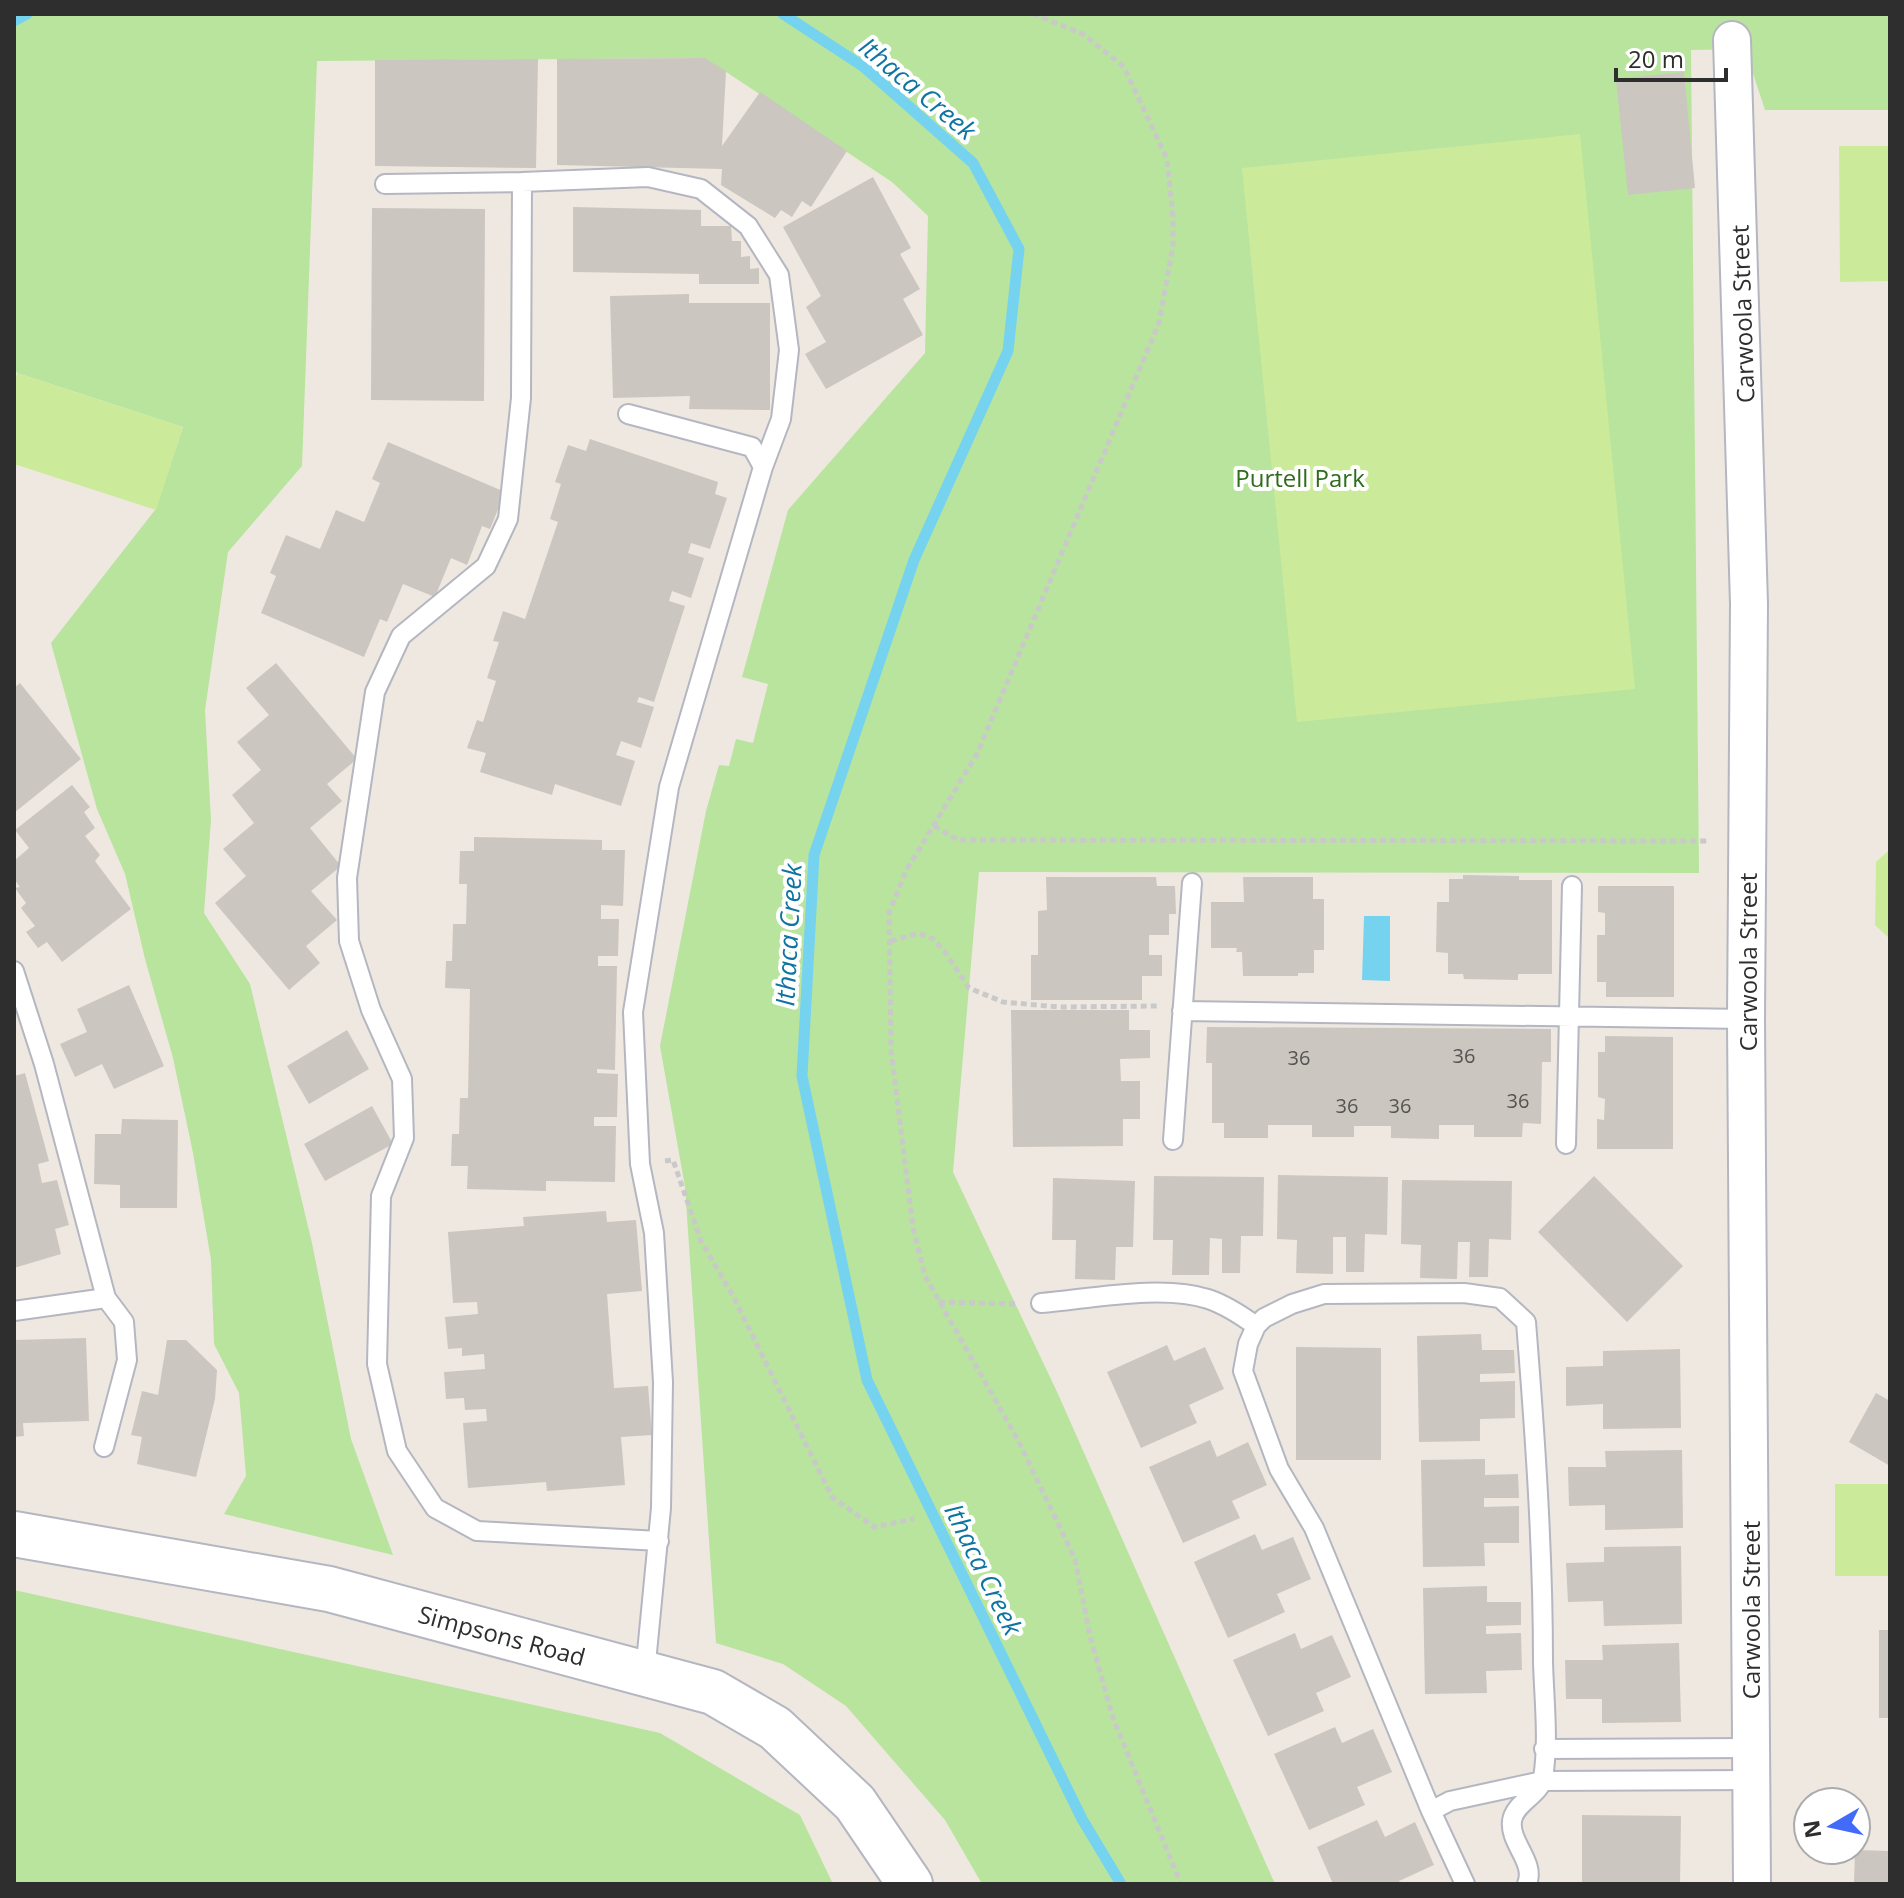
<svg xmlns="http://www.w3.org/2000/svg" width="1904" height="1898" font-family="'Open Sans',sans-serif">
<rect width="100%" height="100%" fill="#efe8e1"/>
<path fill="#b8e49e" d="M27,14H1890V110H1765L1745,49L1691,50L1699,873L979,872L953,1172L1058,1394L1275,1884H982L945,1820L846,1706L783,1664L716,1643L685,1187L660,1046L706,811L719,765L729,766L736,739L753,743L768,684L742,677L788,510L925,353L928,216L892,182L705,58L317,61L302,466L228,552L205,710L211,820L204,913L250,984L312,1243L351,1439L393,1555L224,1514L246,1476L239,1393L214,1344L211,1260L193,1153L173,1058L145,959L125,874L97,809L51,643L155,510L183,427L17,373L14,367V21Z
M14,1590L660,1733L800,1815L833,1884H14Z"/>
<path fill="#cceb9a" d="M1580,134L1635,689L1297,722L1242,168Z
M1839,146H1890V281L1840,282Z
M17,373L183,427L156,510L14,464V383Z
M1887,852H1890V939L1875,925L1876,862Z
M1835,1484H1890V1576H1835Z"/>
<path fill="#75d3ef" d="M1364,916H1390V981L1362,980Z"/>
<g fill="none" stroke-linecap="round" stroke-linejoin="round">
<path stroke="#75d3ef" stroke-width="11" d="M783,14L864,67L973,163L1019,249L1008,351L914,560L814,855L802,1076L867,1380L1082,1819L1121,1884
M14,21L27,14"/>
</g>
<path fill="#cbc6bf" d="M705,58L726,71L722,146L760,92L847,151L811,207L802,201L792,217L781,210L775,218L721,185L722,169L557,165V59Z
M538,59L536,168L375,166V60Z
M1684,72L1695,188L1628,195L1616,79Z
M873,177L911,248L900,254L920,289L903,299L923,335L826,389L805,354L826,342L806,307L821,296L783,227Z
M573,207L701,210V226H731L732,241H741V257L750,256V269L759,268V284H699V274L573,272Z
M372,208L485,209L484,401L371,400Z
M689,294V303H770V410L689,409L690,396L613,398L610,296Z
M590,439L718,482L715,494L727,498L710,549L691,543L688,553L704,558L691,598L672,591L669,601L685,606L654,702L639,697L637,702L654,707L641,748L621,741L616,755L635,761L621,806L555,784L552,795L480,772L486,753L467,748L477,720L483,722L496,681L487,678L499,642L493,641L503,611L525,619L558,522L550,519L561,484L555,482L568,445L586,451Z
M388,442L505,492L490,529L482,526L467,565L451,558L435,597L403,584L387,622L380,619L364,657L261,613L276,576L270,573L286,535L320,549L336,510L364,522L380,483L372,479Z
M276,663L357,759L327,784L342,801L310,828L341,866L311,891L337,920L306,946L320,963L289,990L215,903L246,876L223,849L254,823L232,795L261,770L237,742L269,715L246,688Z
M20,683L81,759L14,813V688Z
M72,785L90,807L84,812L95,828L85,836L100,855L95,861L131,909L62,962L47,942L38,948L26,932L35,926L21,908L26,903L15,888L20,887L14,879V861L29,848L15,830Z
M474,837L602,840V850H625L623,906L601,905V919H619L618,956H598V966H617L615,1070L597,1069V1073L618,1074L617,1117H594V1126H616L615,1182L546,1181V1191L467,1189L468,1166H451L452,1134H459L460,1098H468L470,989L445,988L446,961H452L453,924H466L467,884H459L460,851H474Z
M1463,875L1519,876V880H1552V974H1518V980L1464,979L1463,974H1448V953L1436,952L1437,902H1449V879H1463Z
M1046,877H1156L1157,886H1175L1176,914H1169V935H1149V955H1162V976H1142V1000H1031V955H1038V911L1047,910Z
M1243,877H1313V899H1324V950H1314V973H1298V976H1243L1242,952H1236L1237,948H1211V902H1244Z
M1598,886H1674V997H1606V982H1597V935H1605V913L1598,912Z
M129,985L164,1066L114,1089L102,1064L75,1077L60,1044L87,1032L77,1009Z
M1011,1010H1129V1030H1150V1058L1120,1059L1121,1081H1140V1119H1123V1146L1013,1147Z
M1207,1027L1551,1029V1062H1542L1541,1124L1523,1123L1522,1137H1474V1125H1439V1139L1391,1138V1126H1354V1137H1312V1125H1268V1138H1224V1123H1212V1063H1206Z
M347,1030L369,1069L309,1104L287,1066Z
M1605,1036L1673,1037V1149H1597V1119L1604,1120L1605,1099L1598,1097V1052H1605Z
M25,1073L49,1161L38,1164L42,1183L57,1180L69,1225L55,1229L61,1254L14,1268V1076Z
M372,1106L393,1144L325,1181L304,1144Z
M122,1119L178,1120L177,1208H120V1185L94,1184L95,1134H121Z
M1278,1175L1388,1177L1387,1235L1365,1234L1364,1272H1346V1237H1333V1274L1296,1273L1297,1240L1277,1239Z
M1154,1176L1264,1177L1263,1236H1241L1240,1273H1222V1239L1210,1238L1209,1275H1172L1173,1240H1153Z
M1594,1176L1683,1266L1627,1322L1538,1232Z
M1053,1178L1135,1181L1133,1247H1116L1115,1280L1075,1279L1076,1240H1052Z
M1402,1180L1512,1181L1511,1240L1489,1239L1488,1277H1469L1470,1242H1458L1457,1279L1420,1278L1421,1245L1401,1244Z
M606,1211L607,1222L636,1220L642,1291L607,1294L614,1388L648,1386L652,1435L621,1437L625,1485L547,1491L546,1482L468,1488L463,1423L487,1421L486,1409L465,1410L464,1398L446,1399L444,1372L485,1369L484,1354L462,1356V1348L448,1349L445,1317L478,1314L477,1302L453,1303L448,1232L524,1226L523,1217Z
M1481,1334L1482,1350H1514L1515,1373L1480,1374V1382L1515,1381V1418L1480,1419V1441L1419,1442L1417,1336Z
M86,1338L89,1421L23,1423L24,1436L14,1437V1340Z
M167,1340H186L217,1370L215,1399L196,1477L137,1464L142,1437L131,1435L142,1391L158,1395Z
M1167,1345L1174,1361L1205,1347L1224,1389L1189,1405L1197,1423L1141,1448L1107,1372Z
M1296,1347L1381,1348V1460H1296Z
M1680,1349L1681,1428L1603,1429V1404L1566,1406V1367L1603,1366V1351Z
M1876,1393L1890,1401V1466L1849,1442Z
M1210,1440L1217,1457L1248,1442L1267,1485L1232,1501L1240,1518L1183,1543L1149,1467Z
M1682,1450L1683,1528L1605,1530V1505L1569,1506L1568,1467H1606L1605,1451Z
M1485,1459V1475L1518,1474L1519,1498H1484V1507L1519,1506V1543H1484L1485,1566L1423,1567L1421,1460Z
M1255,1534L1262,1550L1293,1537L1311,1579L1277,1594L1285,1612L1228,1638L1194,1562Z
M1681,1546L1682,1624L1604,1626L1603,1601L1568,1602L1566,1563L1604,1562V1547Z
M1487,1586V1602H1521V1625L1486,1626V1634L1521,1633L1522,1670L1486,1671L1487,1693L1425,1694L1423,1588Z
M1879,1630H1890V1718H1879Z
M1295,1633L1301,1649L1332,1635L1351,1677L1316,1693L1324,1711L1268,1736L1233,1660Z
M1679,1643L1681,1722L1602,1723V1699H1566L1565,1660H1603L1602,1645Z
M1335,1727L1342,1743L1373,1729L1392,1772L1357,1787L1365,1805L1309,1830L1274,1754Z
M1582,1815L1681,1816L1680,1884H1582Z
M1377,1820L1385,1837L1415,1822L1434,1865L1399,1881L1401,1884H1333L1317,1847Z
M1855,1850L1890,1851V1884H1854Z"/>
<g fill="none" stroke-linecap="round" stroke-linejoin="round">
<g stroke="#b4b7c1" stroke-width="22">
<path id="lane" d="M385,184L522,182
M628,414L752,447L763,467L669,787L633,1012L640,1164L654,1233L663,1382L661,1508L645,1673
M14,971L44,1064L106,1298L124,1322L127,1360L104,1447
M1182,1011L1746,1019
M1173,1140L1192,883
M1566,1144L1572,886
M1041,1303C1089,1299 1162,1284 1208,1299C1226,1305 1241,1315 1256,1326
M14,1311L106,1298
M659,1541L477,1531L435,1508L397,1451L377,1364L381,1196L404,1138L402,1079L371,1010L349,941L347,878L375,692L401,636L486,566L508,519L521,398L522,182L648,177L701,189L748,226L779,275L789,350L781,419L763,467
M1544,1749L1751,1748
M1431,1811L1450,1801L1542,1781L1753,1780
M1465,1884L1431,1811L1314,1528L1279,1469L1243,1371L1248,1344L1256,1326L1264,1318L1292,1304L1324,1294L1464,1293L1500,1298L1526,1322C1535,1435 1543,1548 1543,1662C1544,1699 1549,1741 1543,1778C1540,1795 1514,1803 1512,1821C1509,1843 1536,1862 1527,1884"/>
</g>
<g stroke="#b4b7c1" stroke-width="40">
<path id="street" d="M1732,40L1749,604L1746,1019L1752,1884"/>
</g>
<g stroke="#b4b7c1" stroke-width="48">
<path id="secondary" d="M14,1534L329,1589L713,1692L775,1728L855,1803L910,1884"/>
</g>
<path stroke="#c9c9c9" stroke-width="5" stroke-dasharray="6 4" stroke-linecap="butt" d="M1033,14L1083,34L1124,67L1167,159L1173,218V246L1159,323L977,754L907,869L889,912L891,1049L913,1228L925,1276L1018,1440L1075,1559L1090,1636L1113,1718L1181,1884
M934,826L958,840L1710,841
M891,941L919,933L933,939L945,952L969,988L1003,1002L1059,1007L1158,1006
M665,1161L673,1160L701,1241L733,1296L832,1497L874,1527L914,1519
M939,1302L1016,1304"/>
<use href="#lane" stroke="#fff" stroke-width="18"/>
<use href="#street" stroke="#fff" stroke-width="36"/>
<use href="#secondary" stroke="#fff" stroke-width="44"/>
</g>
<g text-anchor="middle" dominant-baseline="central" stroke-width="8" stroke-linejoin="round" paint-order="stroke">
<g font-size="20" fill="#555452">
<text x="1464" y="1055">36</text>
<text x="1299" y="1057">36</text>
<text x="1518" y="1100">36</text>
<text x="1347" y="1105">36</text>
<text x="1400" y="1105">36</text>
</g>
<g font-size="24" fill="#2e2e2e" stroke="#fff">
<text transform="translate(1742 314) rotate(-92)">Carwoola Street</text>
<text transform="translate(1747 962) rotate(-90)">Carwoola Street</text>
<text transform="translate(1750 1610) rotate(-90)">Carwoola Street</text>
<text transform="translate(502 1635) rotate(15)">Simpsons Road</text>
</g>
<g font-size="24" fill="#2f6d1c" stroke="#fff">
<text x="1300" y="477">Purtell Park</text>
</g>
<g font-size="26" font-style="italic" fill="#0e74a1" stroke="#fff">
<text transform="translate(918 88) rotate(40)">Ithaca Creek</text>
<text transform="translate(788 935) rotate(-87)">Ithaca Creek</text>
<text transform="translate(984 1569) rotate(64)">Ithaca Creek</text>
</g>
</g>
<rect width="1904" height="1898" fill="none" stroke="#2e2e2e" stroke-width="32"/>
<g transform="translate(1832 1826) rotate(261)"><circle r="38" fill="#ffffff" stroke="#ababab" stroke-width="2"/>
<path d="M0-6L14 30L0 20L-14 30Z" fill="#436bf9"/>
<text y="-12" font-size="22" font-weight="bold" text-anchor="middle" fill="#2e2e2e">N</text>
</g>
<path d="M1616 68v12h110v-12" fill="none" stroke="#2e2e2e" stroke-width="4"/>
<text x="1628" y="68" font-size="24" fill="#2e2e2e" stroke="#ffffff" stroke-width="6" paint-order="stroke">20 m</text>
</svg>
